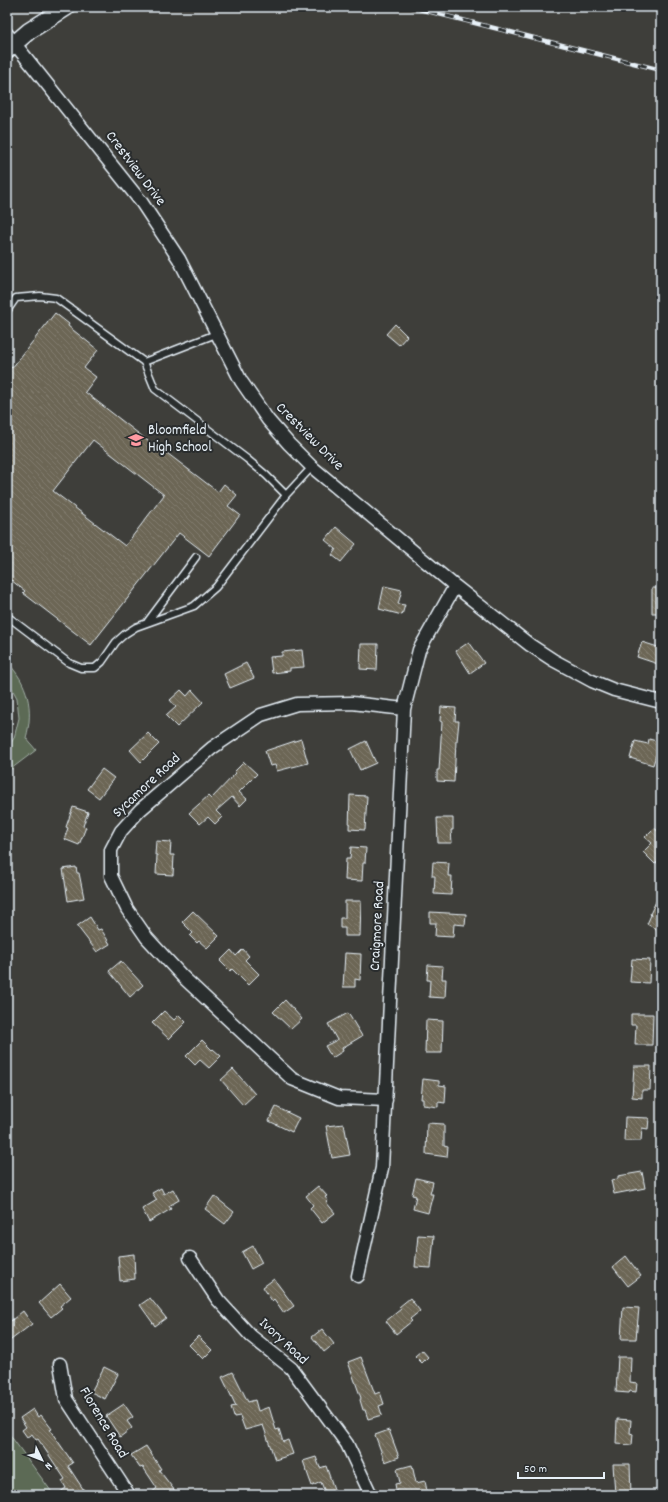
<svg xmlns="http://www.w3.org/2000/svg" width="668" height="1502" font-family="Dekko,sans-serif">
<defs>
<pattern id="building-back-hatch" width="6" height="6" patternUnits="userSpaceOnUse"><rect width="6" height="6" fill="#6c6655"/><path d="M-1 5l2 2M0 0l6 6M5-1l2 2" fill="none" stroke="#817c6e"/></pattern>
</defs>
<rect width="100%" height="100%" fill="#3e3e3a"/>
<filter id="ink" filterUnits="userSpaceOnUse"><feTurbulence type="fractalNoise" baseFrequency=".025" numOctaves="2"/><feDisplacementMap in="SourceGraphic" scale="8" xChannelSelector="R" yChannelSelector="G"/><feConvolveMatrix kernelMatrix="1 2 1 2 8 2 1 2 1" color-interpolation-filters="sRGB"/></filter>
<g filter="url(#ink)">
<path fill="#5b6b54" stroke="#a2aea6" d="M7,662C28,683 34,709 26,738L36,750L7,772V750L14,738L19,718L17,698L7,679Z
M7,1431L54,1495H7Z"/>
<path fill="url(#building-back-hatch)" stroke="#e8f1f8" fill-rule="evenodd" d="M55,313L69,324L68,326L98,350L84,368L96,377L85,392L161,451L163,450L218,492L224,484L237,495L228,506L240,515L209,556L179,533L91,645L23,593L25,591L7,577V364L12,368ZM93,440L164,495L125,546L53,491Z
M395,324L407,336L399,345L386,334Z
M336,527L356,544L341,562L332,555L336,549L325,540Z
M384,586L402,590L398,604L405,605L402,615L379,609Z
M652,588H661V613H652Z
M469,642L484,663L470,673L456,651Z
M642,642L661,648V665L637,657Z
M361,644H378L377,670L360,669Z
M302,650L304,667L290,668V671L272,673L270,657L282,656V652Z
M246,663L254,678L230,688L224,674Z
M181,690L187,696L192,690L203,702L177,727L166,716L176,707L170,700Z
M441,707L456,708L455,721H459L457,741H456L454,782L437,781V770H439L442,722L440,721Z
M148,733L159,744L141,762L130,750Z
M301,739L308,763L277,771L275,765L270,766L265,751Z
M649,739L660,742L653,765L630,758L635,741L648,744Z
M366,741L376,763L360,770L350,749Z
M244,762L257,774L239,792L247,799L240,806L232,797L216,811L222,817L215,824L208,817L200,824L189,813L208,796L211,799L236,773L234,772Z
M102,769L114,778L99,798L87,789Z
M350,795L367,796L365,830L349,829Z
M73,807L88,812L83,826L86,827L79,845L64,839L68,828L66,827Z
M437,818H453V830H451L452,843H438Z
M654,828L661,833V859L655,864L643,852L652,843L645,837Z
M156,841L171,842L170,855H174L173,875L156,874L157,855H155Z
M351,847L366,848L365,863H363L362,881L345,880L346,859H350Z
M433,862L449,863L448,876H452L451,895L434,894L435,876H432Z
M76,867L77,873H79L84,898L68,901L63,869Z
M661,891V932L647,924L651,915L650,914Z
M345,901H361L360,936H345V928H340V918H345Z
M193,911L219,936L207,948L199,941L197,943L190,936L193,933L182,922Z
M430,912L466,914L465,925L454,924L453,937L435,936L436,923H430Z
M90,917L98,930L101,929L110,944L97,952L77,926Z
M243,949L249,956L245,960L259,974L248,985L232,969L230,971L220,961L231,950L236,956Z
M345,953L361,954L360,980L355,979V987H343Z
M632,959L650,960L649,983L630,982Z
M121,961L143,985L130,997L109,971Z
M428,965L443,966L442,979H446L445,998L429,997L430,980H427Z
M285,1000L302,1019L291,1029L273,1012Z
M164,1011L174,1020L179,1015L186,1022L169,1039L152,1023Z
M348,1013L362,1036L342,1048L343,1051L332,1058L325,1046L337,1040L328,1024Z
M631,1014H653L652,1045H635L636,1025H631Z
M426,1020L443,1021L442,1053H425Z
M202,1040L212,1050L213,1049L221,1056L209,1068L200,1060L195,1065L186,1056Z
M634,1066H651L650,1090H642V1098L632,1097Z
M233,1069L255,1094L243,1105L221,1080Z
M423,1079L439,1081V1085L446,1086L445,1103L438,1102V1107L423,1105V1099H421Z
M276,1107L299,1118L292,1132L269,1121Z
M625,1117L649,1118L648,1129L642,1128L641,1141H624Z
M427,1123L444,1124V1146L448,1147L447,1157L426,1154Z
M344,1124L350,1155L332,1158L326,1126Z
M642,1172L645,1188L614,1194L611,1180L618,1179V1176Z
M416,1178L433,1182L430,1194H433L428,1213L413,1209L416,1196L412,1195Z
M318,1186L327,1196L325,1197L328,1201L326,1202L335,1213L322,1223L310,1208L313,1205L306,1196Z
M161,1188L164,1194L173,1189L179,1200L169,1206L171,1209L149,1222L142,1209L157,1200L152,1193Z
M214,1196L234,1212L225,1224L205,1209Z
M418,1235L434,1236L431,1268L415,1267Z
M253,1246L262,1263L251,1269L242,1252Z
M134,1254L135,1279L120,1281L118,1256Z
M626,1256L641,1276L628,1286L613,1267Z
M274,1279L294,1306L284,1313L274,1299L272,1301L263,1287Z
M60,1284L71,1297L60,1306L62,1308L51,1317L39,1303Z
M150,1298L166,1318L155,1326L140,1305Z
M410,1298L420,1311L410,1319L412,1321L396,1334L386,1321L401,1309L399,1307Z
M623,1307L639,1308L636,1339H621Z
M23,1311L32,1324L7,1343V1324Z
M322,1329L334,1344L324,1352L312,1337Z
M198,1336L212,1350L203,1359L189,1345Z
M422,1350L428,1357L422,1363L415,1356Z
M361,1357L375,1394L380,1392L384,1404L379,1406L382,1415L368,1419L365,1410H363L360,1400L361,1398L348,1362Z
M618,1357H631L630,1382L637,1383L636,1392L630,1391L629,1393L616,1392Z
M104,1367L118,1374L105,1399L91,1392Z
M233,1372L248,1402L255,1400L258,1411L269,1407L276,1430L279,1429L283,1442L288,1440L293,1454L275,1460L263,1425L245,1430L240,1416L234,1417L231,1407L236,1406L222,1377Z
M124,1404L133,1417L127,1421L132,1428L120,1437L106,1416Z
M33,1409L38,1417L41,1415L52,1429L50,1430L73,1463L68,1466L87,1495H56L66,1488L62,1481L65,1479L38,1439L36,1440L32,1434L27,1437L22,1430L26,1427L20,1418Z
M617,1419L631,1420L630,1433L633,1434L632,1445L616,1444Z
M389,1430L399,1457L385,1462L375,1435Z
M146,1446L161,1469L159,1470L178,1495H149L157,1488L143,1467L140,1468L131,1455Z
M316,1457L320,1468L326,1466L336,1495H326L321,1482L312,1486L303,1461Z
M613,1464H630L631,1495H615Z
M412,1465L416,1483L425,1481L427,1491L407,1495H397L395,1484L400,1483L397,1469Z"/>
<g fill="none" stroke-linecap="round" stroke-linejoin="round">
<g stroke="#e8f1f8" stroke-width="9">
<path id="lane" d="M7,311L16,298L40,296L56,298L144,362L216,334
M286,495L312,467
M7,616L69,663L81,668H95L102,662L116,642L125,634L136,627L194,606L216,587L286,495L266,475L247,459L155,389L144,362
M148,621L196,557"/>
</g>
<g stroke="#e8f1f8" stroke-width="15">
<path id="street" d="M7,34L142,203L179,259L241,381L268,420L289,444L312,467L455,586L530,645L553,660L592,681L614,690L661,702
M386,1100L339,1098L292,1079L183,977L147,938L127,909L111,876V850L121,831L140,810L212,748L261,715L297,704L352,703L404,709
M190,1258L218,1300L251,1336L291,1368L347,1444L371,1495
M358,1276L382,1168L404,709L419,650L455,586
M60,1364L66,1399L129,1495"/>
</g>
<g stroke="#e8f1f8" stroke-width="19">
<path id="secondary" d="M7,50L29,31L67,7"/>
</g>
<use href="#lane" stroke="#2a2d2e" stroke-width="6"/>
<use href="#street" stroke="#2a2d2e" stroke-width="12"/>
<use href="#secondary" stroke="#2a2d2e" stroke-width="16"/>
<g stroke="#e8f1f8" stroke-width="4.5">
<path id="rail" d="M411,7L661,70"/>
</g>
<use href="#rail" stroke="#2a2d2e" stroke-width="3" stroke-dasharray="9" stroke-linecap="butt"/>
</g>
</g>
<defs>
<g id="school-bare" transform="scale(1.2)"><path d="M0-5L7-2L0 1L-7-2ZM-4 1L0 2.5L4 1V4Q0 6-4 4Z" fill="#ff9aa2" stroke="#2a2d2e" stroke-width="2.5" paint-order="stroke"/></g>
</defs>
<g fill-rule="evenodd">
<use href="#school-bare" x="136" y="440"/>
</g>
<g text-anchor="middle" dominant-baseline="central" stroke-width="4" stroke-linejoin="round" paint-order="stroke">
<g font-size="15" fill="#e8f1f8" stroke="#2a2d2e">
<text transform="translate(135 169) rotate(53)">Crestview Drive</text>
<text transform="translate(309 437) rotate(45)">Crestview Drive</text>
<text transform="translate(147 786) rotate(-43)">Sycamore Road</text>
<text transform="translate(378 926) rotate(-87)">Craigmore Road</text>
<text transform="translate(283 1342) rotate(43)">Ivory Road</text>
<text transform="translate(103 1423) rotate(59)">Florence Road</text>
</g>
<g font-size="15" fill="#e8f1f8" stroke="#2a2d2e" text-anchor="start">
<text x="148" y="431">Bloomfield<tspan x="148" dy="17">High School</tspan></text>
</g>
</g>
<rect width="668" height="1502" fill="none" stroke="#2a2d2e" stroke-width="24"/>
<rect x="12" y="12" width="644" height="1478" fill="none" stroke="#e8f1f8" stroke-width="1.5" filter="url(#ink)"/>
<g transform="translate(42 1460) rotate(133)" stroke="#2a2d2e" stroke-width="3" paint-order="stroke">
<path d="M0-3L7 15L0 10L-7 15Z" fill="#e8f1f8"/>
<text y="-6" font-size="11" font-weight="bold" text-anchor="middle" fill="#e8f1f8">N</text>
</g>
<path d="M518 1472v6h86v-6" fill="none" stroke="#e8f1f8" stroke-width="2"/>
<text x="524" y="1472" font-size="12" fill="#e8f1f8" stroke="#2a2d2e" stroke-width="3" paint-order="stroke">50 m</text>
</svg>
